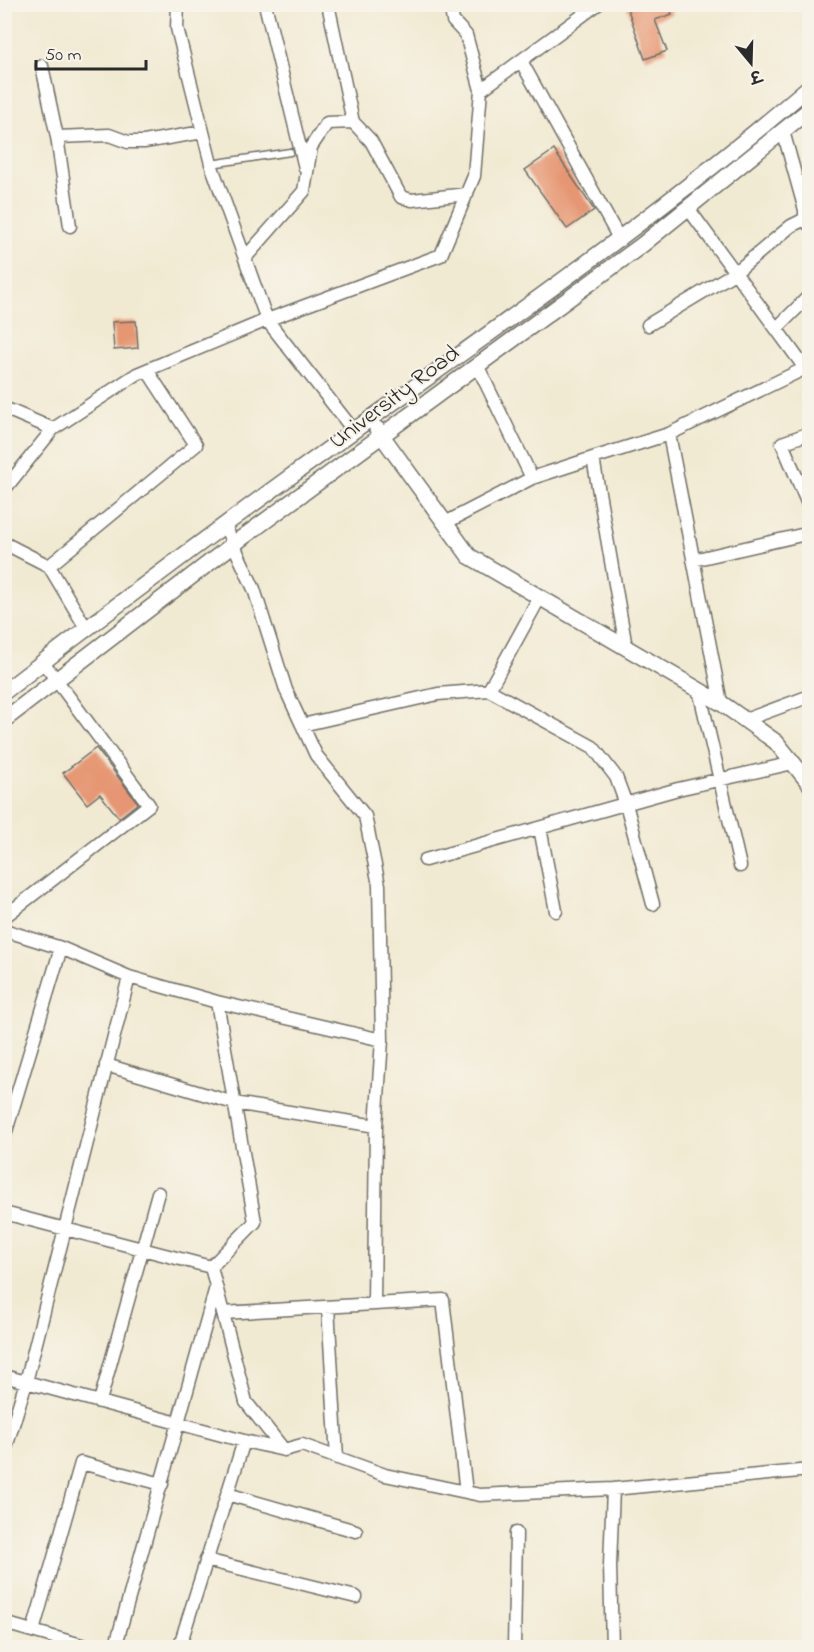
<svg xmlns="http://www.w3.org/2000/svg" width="814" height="1652" font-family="'Indie Flower','Playpen Sans Deva',sans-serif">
<rect width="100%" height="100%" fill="#f7f3e8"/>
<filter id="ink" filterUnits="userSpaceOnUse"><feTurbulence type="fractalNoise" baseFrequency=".0167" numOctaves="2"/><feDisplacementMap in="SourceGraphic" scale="12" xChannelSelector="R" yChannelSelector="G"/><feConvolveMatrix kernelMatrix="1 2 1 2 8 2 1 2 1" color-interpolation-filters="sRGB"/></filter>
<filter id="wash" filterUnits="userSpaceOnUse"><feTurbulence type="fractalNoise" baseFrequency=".008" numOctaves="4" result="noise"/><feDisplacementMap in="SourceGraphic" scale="24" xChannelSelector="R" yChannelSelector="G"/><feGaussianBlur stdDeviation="1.35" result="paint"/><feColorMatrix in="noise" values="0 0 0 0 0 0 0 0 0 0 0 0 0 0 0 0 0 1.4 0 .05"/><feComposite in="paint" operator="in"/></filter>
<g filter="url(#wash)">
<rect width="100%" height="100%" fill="#f1ead3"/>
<g id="blocks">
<path fill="#e69672" d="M626,4H668L672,14L655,20L667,51L645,59Z
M554,150L594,210L567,229L525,170Z
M136,321L138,348L114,350L112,322Z
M96,748L138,803L119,818L100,794L87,804L63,773Z"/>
</g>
</g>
<g filter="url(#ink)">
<use href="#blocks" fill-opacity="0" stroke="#706e66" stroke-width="1.5"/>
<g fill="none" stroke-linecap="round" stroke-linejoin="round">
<g stroke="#706e66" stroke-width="9">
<path id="service" d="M211,164L290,152"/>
</g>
<g stroke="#706e66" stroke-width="15">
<path id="minor" d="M265,4L305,168
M328,4L353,122
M450,4L453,21L466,35L481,90
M521,61L620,240
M42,66L57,137L70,226
M783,131L805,210V219L810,226
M57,137L109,135L128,142H144L203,132
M688,208L810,375
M245,258L304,191L311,147L327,123L353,122L371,141L401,197L412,200L467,194
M648,325L736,272L791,226L805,219
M777,328L810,295
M477,365L532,478
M4,408L53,429
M354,431L267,320L441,255L474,176L481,90L598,4
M810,433L782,443L810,509
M669,434L810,366
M4,490L53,429L137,374L267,320L211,164L177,28L178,4
M445,523L532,478L593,458
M225,526L254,589L286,690L316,755L365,816L379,885L382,1040
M4,543L49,566L86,628
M693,560L810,533
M49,566L196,445L147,370
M626,647L593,458L669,434L721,703
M489,690L540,597
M699,690L740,866
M745,720L810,696
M302,725L438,694L489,690L593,747L616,777L626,804L653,904
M540,828L556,911
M425,860L678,789L793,763
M4,917L149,805L43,662
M4,930L61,948
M217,1002L382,1040L376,1126L374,1304
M106,1065L234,1103L376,1126
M4,1138L61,948L129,977
M4,1213L211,1267L246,1402L284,1450
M328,1307L337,1458
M223,1313L443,1300L466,1492
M4,1376L244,1441L284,1450L302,1445L385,1475L480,1495L613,1489L810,1470
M100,1401L158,1193
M4,1454L26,1382L129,977L217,1002L255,1222L211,1267
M227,1494L356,1531
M206,1560L356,1597
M4,1623L92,1648
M33,1631L81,1463L162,1484
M115,1648L216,1287
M179,1648L244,1441
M514,1648L516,1533
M612,1648L610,1565L613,1489"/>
</g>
<g stroke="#706e66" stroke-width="18">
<path id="tertiary" d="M377,429L469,556L721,703L776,742L810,784
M4,692C124,599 246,508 370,419C519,312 670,207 810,86
M4,720L235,543L642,245L810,109"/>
</g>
<use href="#service" stroke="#fff" stroke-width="6"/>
<use href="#minor" stroke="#fff" stroke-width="12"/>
<use href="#tertiary" stroke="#fff" stroke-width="15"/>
</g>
</g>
<g text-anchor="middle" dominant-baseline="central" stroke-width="4.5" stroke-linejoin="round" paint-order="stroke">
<g font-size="24" fill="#2b2b2b" stroke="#f7f3e8">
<text transform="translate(395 398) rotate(-37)">University Road</text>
</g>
</g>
<rect width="814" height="1652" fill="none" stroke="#f7f3e8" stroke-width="24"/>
<g transform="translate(751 63) rotate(161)" stroke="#f7f3e8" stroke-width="4.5" paint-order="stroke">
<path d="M0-4.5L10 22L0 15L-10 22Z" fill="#2b2b2b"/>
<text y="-9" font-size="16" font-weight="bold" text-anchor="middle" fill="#2b2b2b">उ</text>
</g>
<path d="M36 60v9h110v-9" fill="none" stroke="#2b2b2b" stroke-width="3"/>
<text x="45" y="60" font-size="18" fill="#2b2b2b" stroke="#f7f3e8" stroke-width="4.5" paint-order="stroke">50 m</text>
</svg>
